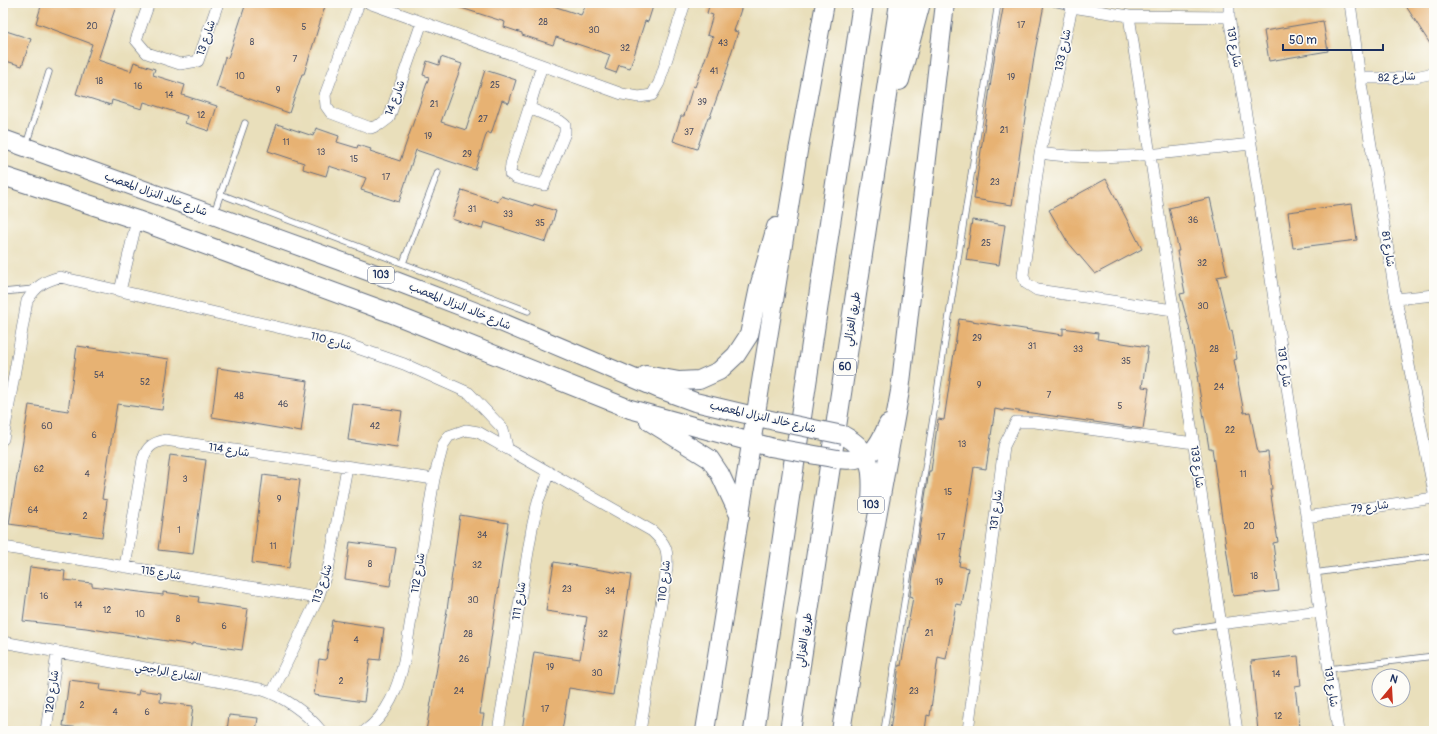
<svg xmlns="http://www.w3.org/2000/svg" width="1437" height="734" font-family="Pangolin,'Playpen Sans Arabic',sans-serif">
<rect width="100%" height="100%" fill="#fdfcf7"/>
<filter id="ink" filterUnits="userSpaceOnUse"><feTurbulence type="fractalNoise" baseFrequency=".025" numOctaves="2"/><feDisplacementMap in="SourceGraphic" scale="8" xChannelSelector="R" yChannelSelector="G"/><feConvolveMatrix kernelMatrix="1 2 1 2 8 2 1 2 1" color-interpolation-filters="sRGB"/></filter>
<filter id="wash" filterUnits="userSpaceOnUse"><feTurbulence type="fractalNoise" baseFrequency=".012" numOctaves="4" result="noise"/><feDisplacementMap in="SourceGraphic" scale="16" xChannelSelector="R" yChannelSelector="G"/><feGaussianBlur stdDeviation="0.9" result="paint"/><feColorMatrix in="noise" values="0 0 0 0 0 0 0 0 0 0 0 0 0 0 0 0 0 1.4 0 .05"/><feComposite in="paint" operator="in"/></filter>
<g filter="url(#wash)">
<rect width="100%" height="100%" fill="#e9dfbb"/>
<g id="blocks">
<path fill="#e7b273" d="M42,3H117L98,60L131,71L134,62L155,69L153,75L185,85L182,95L217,106L209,131L185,123L187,116L144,102L142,109L112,100L111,105L76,94L92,44L36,23Z
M246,3H326L304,74H302L289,113L216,87L225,57L228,58Z
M452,3H544L581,15L587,3H654L648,22L645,21L630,68L619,65L616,73L605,69L610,55L556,37L553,45L522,35V33L504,27L505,22L452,5Z
M710,3H743L734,31L738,32L728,63L729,64L710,117H708L697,149L673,141L681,116H684L693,86L695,87L713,37L707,35L713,15L707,13Z
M1004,3H1031L1044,5L1035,51L1012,205L974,199L995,53Z
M1404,3H1434V50Z
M1323,21L1328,51L1269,61L1264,31Z
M3,30L31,39L22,66L3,60Z
M441,57L462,64L441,122L466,130L485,70L516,80L509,103L502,100L491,134L487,132L475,170L416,150L399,202L361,190L366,178L329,166L326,176L303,169L304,163L268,151L277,124L313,136L316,128L339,136L337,142L357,148L358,145L371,149L370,151L400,161L429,77L423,75L427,61L439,65Z
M1106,179L1142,249L1095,274L1067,241L1049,210Z
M462,190L498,202L501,196L533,206L534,204L556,211L546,242L484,222L482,229L452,219Z
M1210,198L1227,275L1217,277L1230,331L1232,330L1237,359L1234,360L1244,413L1250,412L1258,453L1268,452L1272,489H1270L1278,542L1273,543L1279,591L1233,596L1212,448H1209L1197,376H1199L1189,327L1180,294L1185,293L1177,251H1179L1169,208Z
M1352,204L1357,240L1293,248L1288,212Z
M972,220L1005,225L999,265L966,260Z
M959,319L1063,335V328L1098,333L1097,339L1148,347L1142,387L1149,388L1143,429L1004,409V411L995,409L986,469L974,467L959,566L968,568L962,605L956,604L946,659L938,657L930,716L927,715L925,731H890L899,665L901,666L913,597L910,596L929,471H931L938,419L944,420Z
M77,346L169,359L162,410L117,404L102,499L107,500L102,537L9,524L29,405L68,411Z
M218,368L308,381L301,432L212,417Z
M353,404L402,411L397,447L348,440Z
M170,455L206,460L193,554L158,550Z
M263,475L300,480L289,568L252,563Z
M460,515L508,523L480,714H484L481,731H426L447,610Z
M350,542L396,548L390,586L345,579Z
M554,562L631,575L613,695L569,688L562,731L522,730L534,652L580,659L587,617L546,611Z
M30,567L65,571L64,580L92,583V586L163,595V592L199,597L198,602L248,609L242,650L192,643V645L86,628L23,621Z
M332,620L384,628L380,660L370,659L364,702L314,695L319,659L326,660Z
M1298,656L1301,686L1295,687L1300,727L1258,731L1251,661Z
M69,680L101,684L100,690L138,695L139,690L161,693L160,702L193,706L190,731H109L63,726Z
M229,715L258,718L256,731H227Z"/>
</g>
</g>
<g filter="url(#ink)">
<use href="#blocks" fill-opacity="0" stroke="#636d7f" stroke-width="1"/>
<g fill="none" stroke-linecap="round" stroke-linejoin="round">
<g stroke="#636d7f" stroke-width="7">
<path id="service" d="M1054,3L1072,7
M26,145L49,72
M220,194L528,311
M214,213L245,123
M403,263L438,172
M3,292L34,289
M1314,573L1434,556
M1177,631L1220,624
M1329,669L1434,656
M884,731L998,3"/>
</g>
<g stroke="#636d7f" stroke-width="12">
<path id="minor" d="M149,3L136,40L147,53L180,64L198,61L218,3
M359,3L325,95L326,106L331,113L371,128L381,124L389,118L422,22
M369,3L622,94L639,97L652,95L659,83L685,3
M1229,3V17L1251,144L1338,731
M1350,3L1360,78L1396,299L1434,493
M1129,16L1237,731
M1360,78H1410L1434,73
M529,108L560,121L565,125V133L544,185L516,178L510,174L511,164Z
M529,108L542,65
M1040,153C1109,163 1181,151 1251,144
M120,291L137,220
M1396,299L1434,295
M1173,310L1037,290L1026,283L1023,275L1040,153L1072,7L1129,16L1229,17
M3,439L27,301C36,286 44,281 60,277L337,341L404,364L469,393L503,429L507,447
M1306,517L1434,498
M3,547L318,598
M125,567L143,459C147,447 152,443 165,440L434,479
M1220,624L1320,611
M3,642L260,689C283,696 306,712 321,731
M272,693L318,598L329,565L347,467
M46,731L57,653
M365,731C389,713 397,689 404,662L434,479L443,445L449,436L466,430L478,432L652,531C666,544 668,549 667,568L640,731
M498,731L532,528L538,501L549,472
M968,731L1004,446L1016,422H1035L1194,443"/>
</g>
<g stroke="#636d7f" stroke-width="20">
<path id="primary" d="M3,139L398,282L489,317L657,388L695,402L775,421
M3,176L137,220L385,311L630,409L770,447
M646,375L679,381L699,380L719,371L736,355L749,335L759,287L776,227
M649,421L710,459L720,474L740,517
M843,435C873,451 873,471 871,502
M838,459C869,463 877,450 888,424
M705,731L798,151L825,3
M841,731L861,606L900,391L945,3"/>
</g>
<g stroke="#636d7f" stroke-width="22">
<path id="motorway" d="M899,80L920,3
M754,731L863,3
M790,731L900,3"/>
</g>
<use href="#service" stroke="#fff" stroke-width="5.5"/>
<use href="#minor" stroke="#fff" stroke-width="11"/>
<use href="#primary" stroke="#fff" stroke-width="18"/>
<use href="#motorway" stroke="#fff" stroke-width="20"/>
<g stroke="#636d7f" stroke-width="20" stroke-linecap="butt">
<path id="primary-bridge" d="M775,421L843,435
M770,447L838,459"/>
</g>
<use href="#primary-bridge" stroke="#fff" stroke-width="18"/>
</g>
</g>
<g text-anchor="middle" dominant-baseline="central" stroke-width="3" stroke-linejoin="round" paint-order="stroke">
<g font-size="9" fill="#4e5063">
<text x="543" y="22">28</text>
<text x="1021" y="25">17</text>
<text x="92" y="26">20</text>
<text x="304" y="27">5</text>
<text x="594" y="30">30</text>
<text x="252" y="42">8</text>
<text x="723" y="43">43</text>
<text x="625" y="48">32</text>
<text x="295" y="59">7</text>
<text x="714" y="71">41</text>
<text x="240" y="76">10</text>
<text x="1011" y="77">19</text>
<text x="99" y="81">18</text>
<text x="495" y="85">25</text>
<text x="138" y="86">16</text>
<text x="278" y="90">9</text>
<text x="169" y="95">14</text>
<text x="702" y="102">39</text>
<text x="434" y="104">21</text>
<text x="201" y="115">12</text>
<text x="483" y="119">27</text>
<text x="1004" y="130">21</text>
<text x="689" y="132">37</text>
<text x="428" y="136">19</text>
<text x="286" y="142">11</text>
<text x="321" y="152">13</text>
<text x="467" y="154">29</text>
<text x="354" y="159">15</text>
<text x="386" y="177">17</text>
<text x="995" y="182">23</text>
<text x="472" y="209">31</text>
<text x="508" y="214">33</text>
<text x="1193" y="220">36</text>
<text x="540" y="223">35</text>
<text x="986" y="243">25</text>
<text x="1202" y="263">32</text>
<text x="1203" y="306">30</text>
<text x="977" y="338">29</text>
<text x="1032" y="346">31</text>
<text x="1078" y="349">33</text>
<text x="1214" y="349">28</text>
<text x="1126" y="361">35</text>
<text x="99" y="375">54</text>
<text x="145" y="382">52</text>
<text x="979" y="385">9</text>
<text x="1219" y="387">24</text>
<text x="1049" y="395">7</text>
<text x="239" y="396">48</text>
<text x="283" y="404">46</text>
<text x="1120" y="406">5</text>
<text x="47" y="426">60</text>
<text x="375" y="426">42</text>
<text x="1230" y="430">22</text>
<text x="94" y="435">6</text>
<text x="962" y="444">13</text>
<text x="39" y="469">62</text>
<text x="87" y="474">4</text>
<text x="1243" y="474">11</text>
<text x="185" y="479">3</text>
<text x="948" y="492">15</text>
<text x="279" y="499">9</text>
<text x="33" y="510">64</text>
<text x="85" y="516">2</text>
<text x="1249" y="526">20</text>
<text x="179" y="530">1</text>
<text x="482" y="535">34</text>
<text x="941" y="537">17</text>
<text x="273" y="546">11</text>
<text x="370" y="564">8</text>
<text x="477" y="565">32</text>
<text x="1254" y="576">18</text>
<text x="939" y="582">19</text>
<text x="567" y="589">23</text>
<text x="610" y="591">34</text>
<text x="44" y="596">16</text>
<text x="473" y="600">30</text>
<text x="78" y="605">14</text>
<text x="107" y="610">12</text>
<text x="140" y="614">10</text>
<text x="178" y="619">8</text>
<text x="224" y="626">6</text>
<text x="929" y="633">21</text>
<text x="468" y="634">28</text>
<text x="603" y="634">32</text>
<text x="356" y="640">4</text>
<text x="464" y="659">26</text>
<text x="550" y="667">19</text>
<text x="597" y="673">30</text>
<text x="1276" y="674">14</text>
<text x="341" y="681">2</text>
<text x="459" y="691">24</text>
<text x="914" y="691">23</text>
<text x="82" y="705">2</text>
<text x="545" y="709">17</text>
<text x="115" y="712">4</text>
<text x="147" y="712">6</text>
<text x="1278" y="716">12</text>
</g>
<g fill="#fdfcf7" stroke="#5f6c8c" stroke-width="1">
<rect x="368" y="267" width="26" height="16" rx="3"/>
<rect x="834" y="359" width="22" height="16" rx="3"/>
<rect x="858" y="497" width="26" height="16" rx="3"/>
</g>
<g font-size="10" font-weight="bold" fill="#1b2f5e">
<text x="381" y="275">103</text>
<text x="845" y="367">60</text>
<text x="871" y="505">103</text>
</g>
<g font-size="11" fill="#1b2f5e" stroke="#fdfcf7">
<text transform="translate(206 38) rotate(-71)">شارع 13</text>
<text transform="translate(1234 47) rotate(80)">شارع 131</text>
<text transform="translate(1063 50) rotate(-78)">شارع 133</text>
<text transform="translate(1397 77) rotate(-3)">شارع 82</text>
<text transform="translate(395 98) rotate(-69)">شارع 14</text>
<text transform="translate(156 194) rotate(20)">شارع خالد النزال المعصب</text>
<text transform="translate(1388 249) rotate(81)">شارع 81</text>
<text transform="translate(460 306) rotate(22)">شارع خالد النزال المعصب</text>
<text transform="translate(852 319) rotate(-81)">طريق الغزالي</text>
<text transform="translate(331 341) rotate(15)">شارع 110</text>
<text transform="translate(1284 367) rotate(82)">شارع 131</text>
<text transform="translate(763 417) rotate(13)">شارع خالد النزال المعصب</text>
<text transform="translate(229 450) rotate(9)">114 شارع</text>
<text transform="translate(1197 467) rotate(82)">شارع 133</text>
<text transform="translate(1370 507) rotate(-8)">شارع 79</text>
<text transform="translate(996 510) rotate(-83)">شارع 131</text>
<text transform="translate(161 573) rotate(9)">شارع 115</text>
<text transform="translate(418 573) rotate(-81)">شارع 112</text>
<text transform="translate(664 581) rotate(-83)">شارع 110</text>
<text transform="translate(322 584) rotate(-71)">شارع 113</text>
<text transform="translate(519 601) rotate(-81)">شارع 111</text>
<text transform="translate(804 640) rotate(-81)">طريق الغزالي</text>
<text transform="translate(168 672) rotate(10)">الشارع الراجحي</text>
<text transform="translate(1331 687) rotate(81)">شارع 131</text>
<text transform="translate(52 692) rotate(-82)">شارع 120</text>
</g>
</g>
<rect width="1437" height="734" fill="none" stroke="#fdfcf7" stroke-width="16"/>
<g transform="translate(1391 688) rotate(18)"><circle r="19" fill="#fdfcf7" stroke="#a3aaba"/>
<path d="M0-3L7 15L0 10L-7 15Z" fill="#c8321e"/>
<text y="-6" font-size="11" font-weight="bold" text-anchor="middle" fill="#1b2f5e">N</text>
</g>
<path d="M1283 44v6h100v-6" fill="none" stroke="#1b2f5e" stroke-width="2"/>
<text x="1289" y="44" font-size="12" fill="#1b2f5e" stroke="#fdfcf7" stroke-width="3" paint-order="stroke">50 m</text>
</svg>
